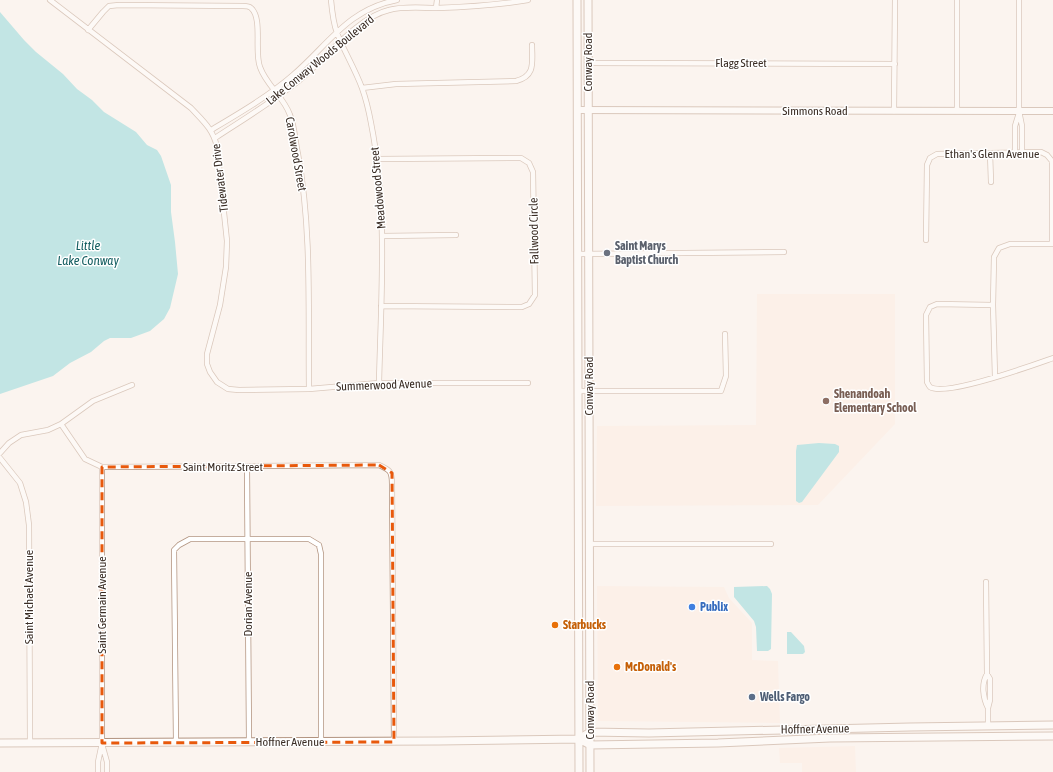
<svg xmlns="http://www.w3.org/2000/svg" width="1053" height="772" font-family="'Asap Condensed',sans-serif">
<rect width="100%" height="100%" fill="#fbf4ef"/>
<path fill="#fcebe1" d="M757,294H895V424L818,505L596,506L597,426L756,425Z
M597,586L724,587L729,598L752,623V660L778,661L780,723L598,721Z
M855,746L856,772H802V763H780L779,748Z"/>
<path fill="#7dd3d7" d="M0,12L24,40L36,52L63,74L77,89L92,100L104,112L136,132L147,145L157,150L161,156L171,185V212L175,242L178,274L170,308L164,319L150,331L131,338H110L104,341L91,352L70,363L53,376L0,394Z
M819,443L835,444L839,446V452L802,502L799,503L796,501V451L797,445Z
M767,586L770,589L772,594L771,649L768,651H757L756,627L754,621L734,597V587Z
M787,632H791L804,646L805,652L803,654H787Z"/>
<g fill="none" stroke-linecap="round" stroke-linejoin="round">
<g stroke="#b2937f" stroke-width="6">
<path id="minor" d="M50,0L191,108C203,121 213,129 217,147L227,241L226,267L220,305L207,354V364L210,372L217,382L228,389L239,390L309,389L379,383H528
M331,0C332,11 333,22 337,33C344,51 355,69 362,88C366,99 369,112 371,123C388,209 381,297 379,383
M957,0V111
M1019,0V111L1022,126V153
M436,8L437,0
M88,30L103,12L109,6L119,5L243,6C246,6 249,6 251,8C263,18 254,52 260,67C266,85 284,97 290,115C295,127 295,141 298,154C312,231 308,311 309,389
M588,63L895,64
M362,88L396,84L516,81C536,76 532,62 532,45
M894,111L895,0
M211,130C238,114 269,96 293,75C328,45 348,9 397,0
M215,138C244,119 274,101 301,79C325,59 358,17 389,10C404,6 421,8 437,8C468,7 498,5 528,0
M990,153L991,182
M1015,153V126L1019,113
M377,159L521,158L529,163L533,172L535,295L529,304L522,307L381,306
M382,236L456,235
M926,240L927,165L930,158L937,154L1041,152L1047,155L1052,161V244
M578,254L784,252
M993,305L937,304L930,307L926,315L927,382C928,384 929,386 930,387C946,397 1033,365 1053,358
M995,377L993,305L994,257L999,248L1010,244H1053
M578,391H721L726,376L725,334
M61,424L85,459L102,467L379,465C390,470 392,471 392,484L394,742
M0,453L9,443L21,435L48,430L61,424L93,401L132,385
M0,458L20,483L26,502L29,525L30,743
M247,467L249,742
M589,544H771
M986,582L987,674
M988,708C983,698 981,684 987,674L990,679V700L988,708V726
M176,742L174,550L179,545L190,539H309L319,545L321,554V742
M102,744L107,762V772
M98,772V762L102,743V467"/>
</g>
<g stroke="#b2937f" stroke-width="8">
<path id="tertiary" d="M578,110L1053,111"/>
</g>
<g stroke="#b2937f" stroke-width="9">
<path id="secondary" d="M577,0L579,772
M588,0L590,772
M579,739L590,732L649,733L910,727L1053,725
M0,743L439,741L579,739L590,745L718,743L830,738L1053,736"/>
</g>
<use href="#minor" stroke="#fff" stroke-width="4.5"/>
<use href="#tertiary" stroke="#fff" stroke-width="6"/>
<use href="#secondary" stroke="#fff" stroke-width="7"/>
</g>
<path d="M0 0H1053V772H0ZM379,465L392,473L394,742L102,743V467Z" fill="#fbf4ef" fill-opacity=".55" fill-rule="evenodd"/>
<path fill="none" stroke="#e8590c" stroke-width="3" stroke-dasharray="8 5" stroke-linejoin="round" d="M379,465L392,473L394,742L102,743V467Z"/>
<circle fill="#6b7280" stroke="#fff" stroke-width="1.5" cx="607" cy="253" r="4"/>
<circle fill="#8d6e63" stroke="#fff" stroke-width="1.5" cx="826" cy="401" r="4"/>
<circle fill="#3f7fe0" stroke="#fff" stroke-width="1.5" cx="692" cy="607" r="4"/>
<g fill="#e8710a" stroke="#fff" stroke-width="1.5">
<circle cx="555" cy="625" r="4"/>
<circle cx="617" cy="667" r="4"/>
</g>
<circle fill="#5c6f8a" stroke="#fff" stroke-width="1.5" cx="752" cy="697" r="4"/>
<g text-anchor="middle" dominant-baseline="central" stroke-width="3" stroke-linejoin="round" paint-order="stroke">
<g font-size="12" fill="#3a2d25" stroke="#fff">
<text transform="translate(320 60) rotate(-39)">Lake Conway Woods Boulevard</text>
<text transform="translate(588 62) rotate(-90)">Conway Road</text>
<text x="741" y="63">Flagg Street</text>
<text x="815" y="111">Simmons Road</text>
<text transform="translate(296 154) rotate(80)">Carolwood Street</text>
<text x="992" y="154">Ethan's Glenn Avenue</text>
<text transform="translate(220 178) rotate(-97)">Tidewater Drive</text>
<text transform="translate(378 188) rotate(-95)">Meadowood Street</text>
<text transform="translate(534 231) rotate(-91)">Fallwood Circle</text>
<text transform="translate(384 385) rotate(-2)">Summerwood Avenue</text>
<text transform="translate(589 386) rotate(-90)">Conway Road</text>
<text x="223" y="467">Saint Moritz Street</text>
<text transform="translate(29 597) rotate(-90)">Saint Michael Avenue</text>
<text transform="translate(248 604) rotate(-90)">Dorian Avenue</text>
<text transform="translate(102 605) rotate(-90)">Saint Germain Avenue</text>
<text transform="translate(590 710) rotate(-90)">Conway Road</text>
<text transform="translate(815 729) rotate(-1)">Hoffner Avenue</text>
<text x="290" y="742">Hoffner Avenue</text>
</g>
<g font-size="12" font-weight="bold" fill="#5b616d" stroke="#fff" text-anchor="start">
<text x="615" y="246">Saint Marys<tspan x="615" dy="14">Baptist Church</tspan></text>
</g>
<g font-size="12" font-weight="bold" fill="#785e54" stroke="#fff" text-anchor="start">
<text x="834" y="394">Shenandoah<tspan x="834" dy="14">Elementary School</tspan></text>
</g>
<g font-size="12" font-weight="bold" fill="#366cbe" stroke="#fff" text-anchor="start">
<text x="700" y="607">Publix</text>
</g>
<g font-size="12" font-weight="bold" fill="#c56008" stroke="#fff" text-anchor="start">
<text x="563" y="625">Starbucks</text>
<text x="625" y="667">McDonald's</text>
</g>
<g font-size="12" font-weight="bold" fill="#4e5e75" stroke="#fff" text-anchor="start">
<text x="760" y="697">Wells Fargo</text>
</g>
<g font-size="13" font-style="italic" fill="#145e61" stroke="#fff">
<text x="88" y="245">Little<tspan x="88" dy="15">Lake Conway</tspan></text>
</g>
</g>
</svg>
